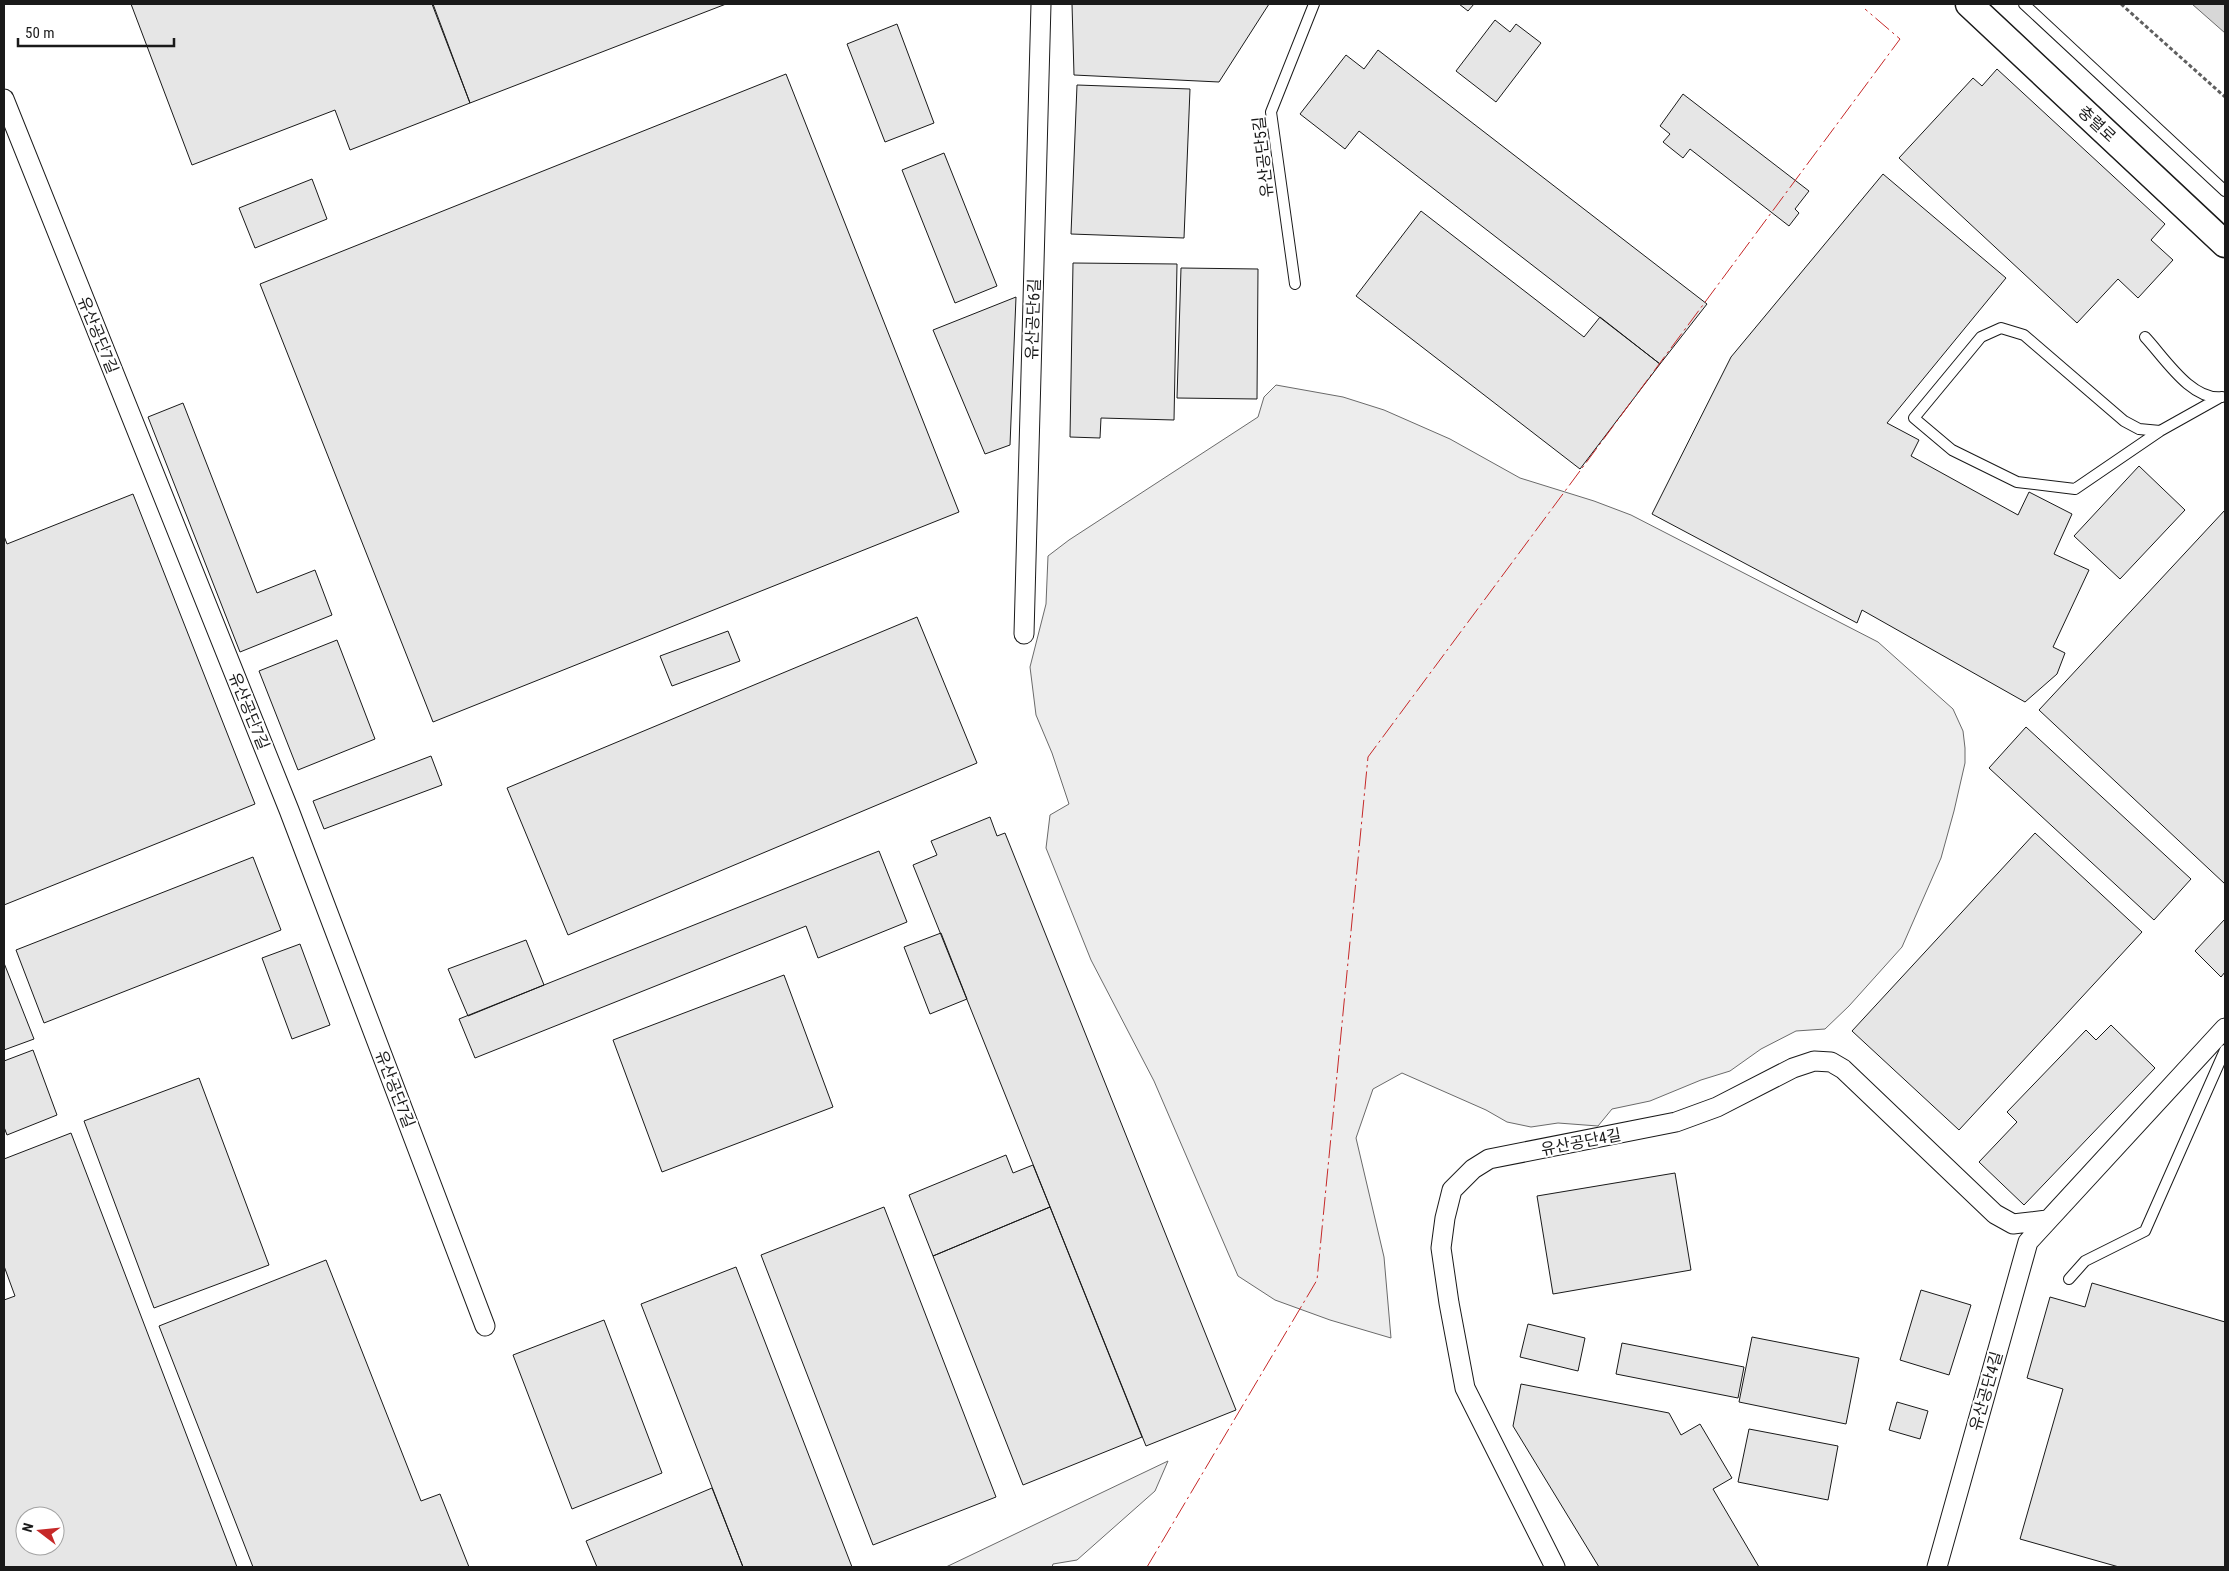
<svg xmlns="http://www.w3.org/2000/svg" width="2229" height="1571" font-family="'Roboto Condensed','Noto Sans KR',sans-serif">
<rect width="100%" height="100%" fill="#fff"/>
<path fill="#ededed" stroke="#6a6a6a" d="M1276,385L1343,397L1384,410L1450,439L1520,478L1594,501L1631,515L1878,642L1953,709L1963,731L1965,748V763L1954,811L1941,858L1902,947L1849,1006L1825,1029L1796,1031L1761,1049L1730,1071L1701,1080L1650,1101L1612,1109L1598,1126L1558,1123L1531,1127L1507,1122L1486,1110L1402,1073L1373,1089L1356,1138L1384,1257L1391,1338L1330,1320L1275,1300L1238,1276L1154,1081L1091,960L1046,848L1050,815L1069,804L1052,753L1036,715L1030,667L1046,604L1048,556L1069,540L1258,417L1264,397Z
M1168,1461L1155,1491L1077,1560L1053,1564L1052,1567H946Z"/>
<path fill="#d7d7d7" stroke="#6a6a6a" d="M2192,4H2225V33Z"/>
<path fill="#e6e6e6" stroke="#1a1a1a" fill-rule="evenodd" d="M131,4H432L470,103L350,150L335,110L192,165Z
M433,4H726L470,103Z
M1072,4H1269L1219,82L1074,75Z
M1459,4H1474L1468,11Z
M1495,20L1510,32L1516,24L1541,43L1496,102L1456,71Z
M897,24L934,123L885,142L847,44Z
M1378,50L1707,304L1660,364L1359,131L1345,149L1300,114L1346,55L1364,69Z
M1997,69L2165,224L2151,240L2173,260L2138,298L2118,279L2077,323L1899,158L1973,78L1982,86Z
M786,74L959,512L433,722L260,284Z
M1077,85L1190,89L1184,238L1071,234Z
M1683,94L1809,191L1795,209L1799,213L1789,226L1690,149L1683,158L1663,142L1670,134L1660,126Z
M944,153L997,286L955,303L902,170Z
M1883,174L2006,278L1887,423L1919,440L1911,456L2018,515L2029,492L2072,514L2054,554L2089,570L2053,647L2065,653L2057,674L2025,702L1862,610L1857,623L1652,514L1731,357Z
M312,179L327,219L255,248L239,208Z
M1421,211L1584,337L1600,317L1660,364L1580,469L1356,296Z
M1073,263L1177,264L1174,420L1101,418L1100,438L1070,437Z
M1181,268L1258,269L1257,399L1177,398Z
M1016,297L1010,445L985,454L933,330Z
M183,403L257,593L315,570L332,615L240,652L148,417Z
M2139,466L2185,510L2120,579L2074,536Z
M133,494L255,804L4,905V536L7,544Z
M2225,510V884L2039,710Z
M917,617L977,763L568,935L507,788Z
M728,631L740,661L672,686L660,656Z
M337,640L375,739L298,770L259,671Z
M2026,727L2191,879L2154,920L1989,768Z
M431,756L442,785L324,829L313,801Z
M990,817L997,836L1005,833L1236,1410L1146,1446L913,865L937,855L931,841Z
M2035,833L2142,932L1959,1130L1852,1031Z
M879,851L907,922L818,958L806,926L475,1058L459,1019Z
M253,857L281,930L44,1023L16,950Z
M2225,919V972L2221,977L2195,951Z
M941,933L967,999L930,1014L904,947Z
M526,940L544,985L468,1016L448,969Z
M300,944L330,1025L292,1039L262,958Z
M4,963L34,1039L4,1050Z
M784,975L833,1107L662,1172L613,1040Z
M2111,1025L2155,1068L2024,1205L1979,1162L2017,1122L2007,1112L2086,1030L2096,1040Z
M33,1050L57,1115L7,1135L4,1127V1061Z
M199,1078L269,1265L154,1308L84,1121Z
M71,1133L237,1567H4V1300L15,1296L4,1266V1159ZM25,1516H55V1546H25Z
M1006,1155L1013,1173L1033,1165L1050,1207L933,1256L909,1195Z
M1675,1173L1691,1270L1553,1294L1537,1196Z
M884,1207L996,1497L873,1545L761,1255Z
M1050,1207L1142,1437L1023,1485L933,1256Z
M326,1260L421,1501L440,1494L469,1567H253L159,1326Z
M736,1267L852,1567H743L641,1304Z
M2092,1283L2225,1322V1567H2119L2020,1539L2063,1389L2027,1378L2050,1297L2085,1307Z
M1921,1290L1971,1305L1949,1375L1900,1360Z
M604,1320L662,1473L572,1509L513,1355Z
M1528,1324L1585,1338L1578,1371L1520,1357Z
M1752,1337L1859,1358L1846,1424L1739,1402Z
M1622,1343L1744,1367L1738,1398L1616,1374Z
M1521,1384L1669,1413L1681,1435L1700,1424L1732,1478L1713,1489L1759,1567H1599L1513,1426Z
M1897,1402L1928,1411L1920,1439L1889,1430Z
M1749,1429L1838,1446L1828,1500L1738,1482Z
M712,1488L743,1567H597L586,1541Z"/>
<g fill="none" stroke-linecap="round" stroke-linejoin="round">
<g stroke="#1a1a1a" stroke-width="12">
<path id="lane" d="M2024,4L2225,191
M1295,284L1271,112L1314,4
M2145,337C2164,357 2191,401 2222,397
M2160,431L2139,429L2124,421L2024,335L2001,328L1981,337L1914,418L1952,450L2017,482L2075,489L2160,431L2219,398
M2069,1279L2085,1261L2145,1231L2225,1050"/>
</g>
<g stroke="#1a1a1a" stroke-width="21">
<path id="street" d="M4,99L289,810L485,1326
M1024,634L1041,4
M1555,1567L1465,1388L1449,1303L1441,1248L1445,1218L1452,1190L1473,1169L1489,1159L1676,1122L1717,1107L1793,1068L1814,1061L1831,1062L1843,1069L1995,1214L2013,1224L2047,1220
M1937,1567L2028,1242L2225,1028"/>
</g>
<g stroke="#1a1a1a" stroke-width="29">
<path id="secondary" d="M1969,4L2225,244"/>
</g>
<path stroke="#5f5f5f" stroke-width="3" stroke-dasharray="4 2.5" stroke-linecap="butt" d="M2121,4L2225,97"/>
<use href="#lane" stroke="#fff" stroke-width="10"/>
<use href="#street" stroke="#fff" stroke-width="19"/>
<use href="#secondary" stroke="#fff" stroke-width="26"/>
<path stroke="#c62828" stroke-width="1" stroke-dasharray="18 4 2.5 4" stroke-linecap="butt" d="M1147,1567L1317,1280L1368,757L1900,39L1865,9"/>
</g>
<g text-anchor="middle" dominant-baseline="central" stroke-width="4" stroke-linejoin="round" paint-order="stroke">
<g font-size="16" fill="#1a1a1a" stroke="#fff">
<text transform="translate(2097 124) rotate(43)">충렬로</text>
<text transform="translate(1263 157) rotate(-96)">유산공단5길</text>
<text transform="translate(1033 319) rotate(-88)">유산공단6길</text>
<text transform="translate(98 335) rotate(68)">유산공단7길</text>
<text transform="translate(249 711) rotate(68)">유산공단7길</text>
<text transform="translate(395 1089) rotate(69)">유산공단7길</text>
<text transform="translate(1581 1142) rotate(-11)">유산공단4길</text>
<text transform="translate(1986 1391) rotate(-74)">유산공단4길</text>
</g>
</g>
<rect width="2229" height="1571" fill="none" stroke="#1a1a1a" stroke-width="10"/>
<g transform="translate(40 1531) rotate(286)"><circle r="24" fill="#ffffff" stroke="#a3a3a3"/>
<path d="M0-4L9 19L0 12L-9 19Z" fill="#c62828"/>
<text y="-8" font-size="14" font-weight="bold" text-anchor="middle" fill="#1a1a1a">N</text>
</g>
<path d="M18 38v8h156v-8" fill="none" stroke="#1a1a1a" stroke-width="2.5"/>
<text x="25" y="38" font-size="15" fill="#1a1a1a" stroke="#ffffff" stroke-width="4" paint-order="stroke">50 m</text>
</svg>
